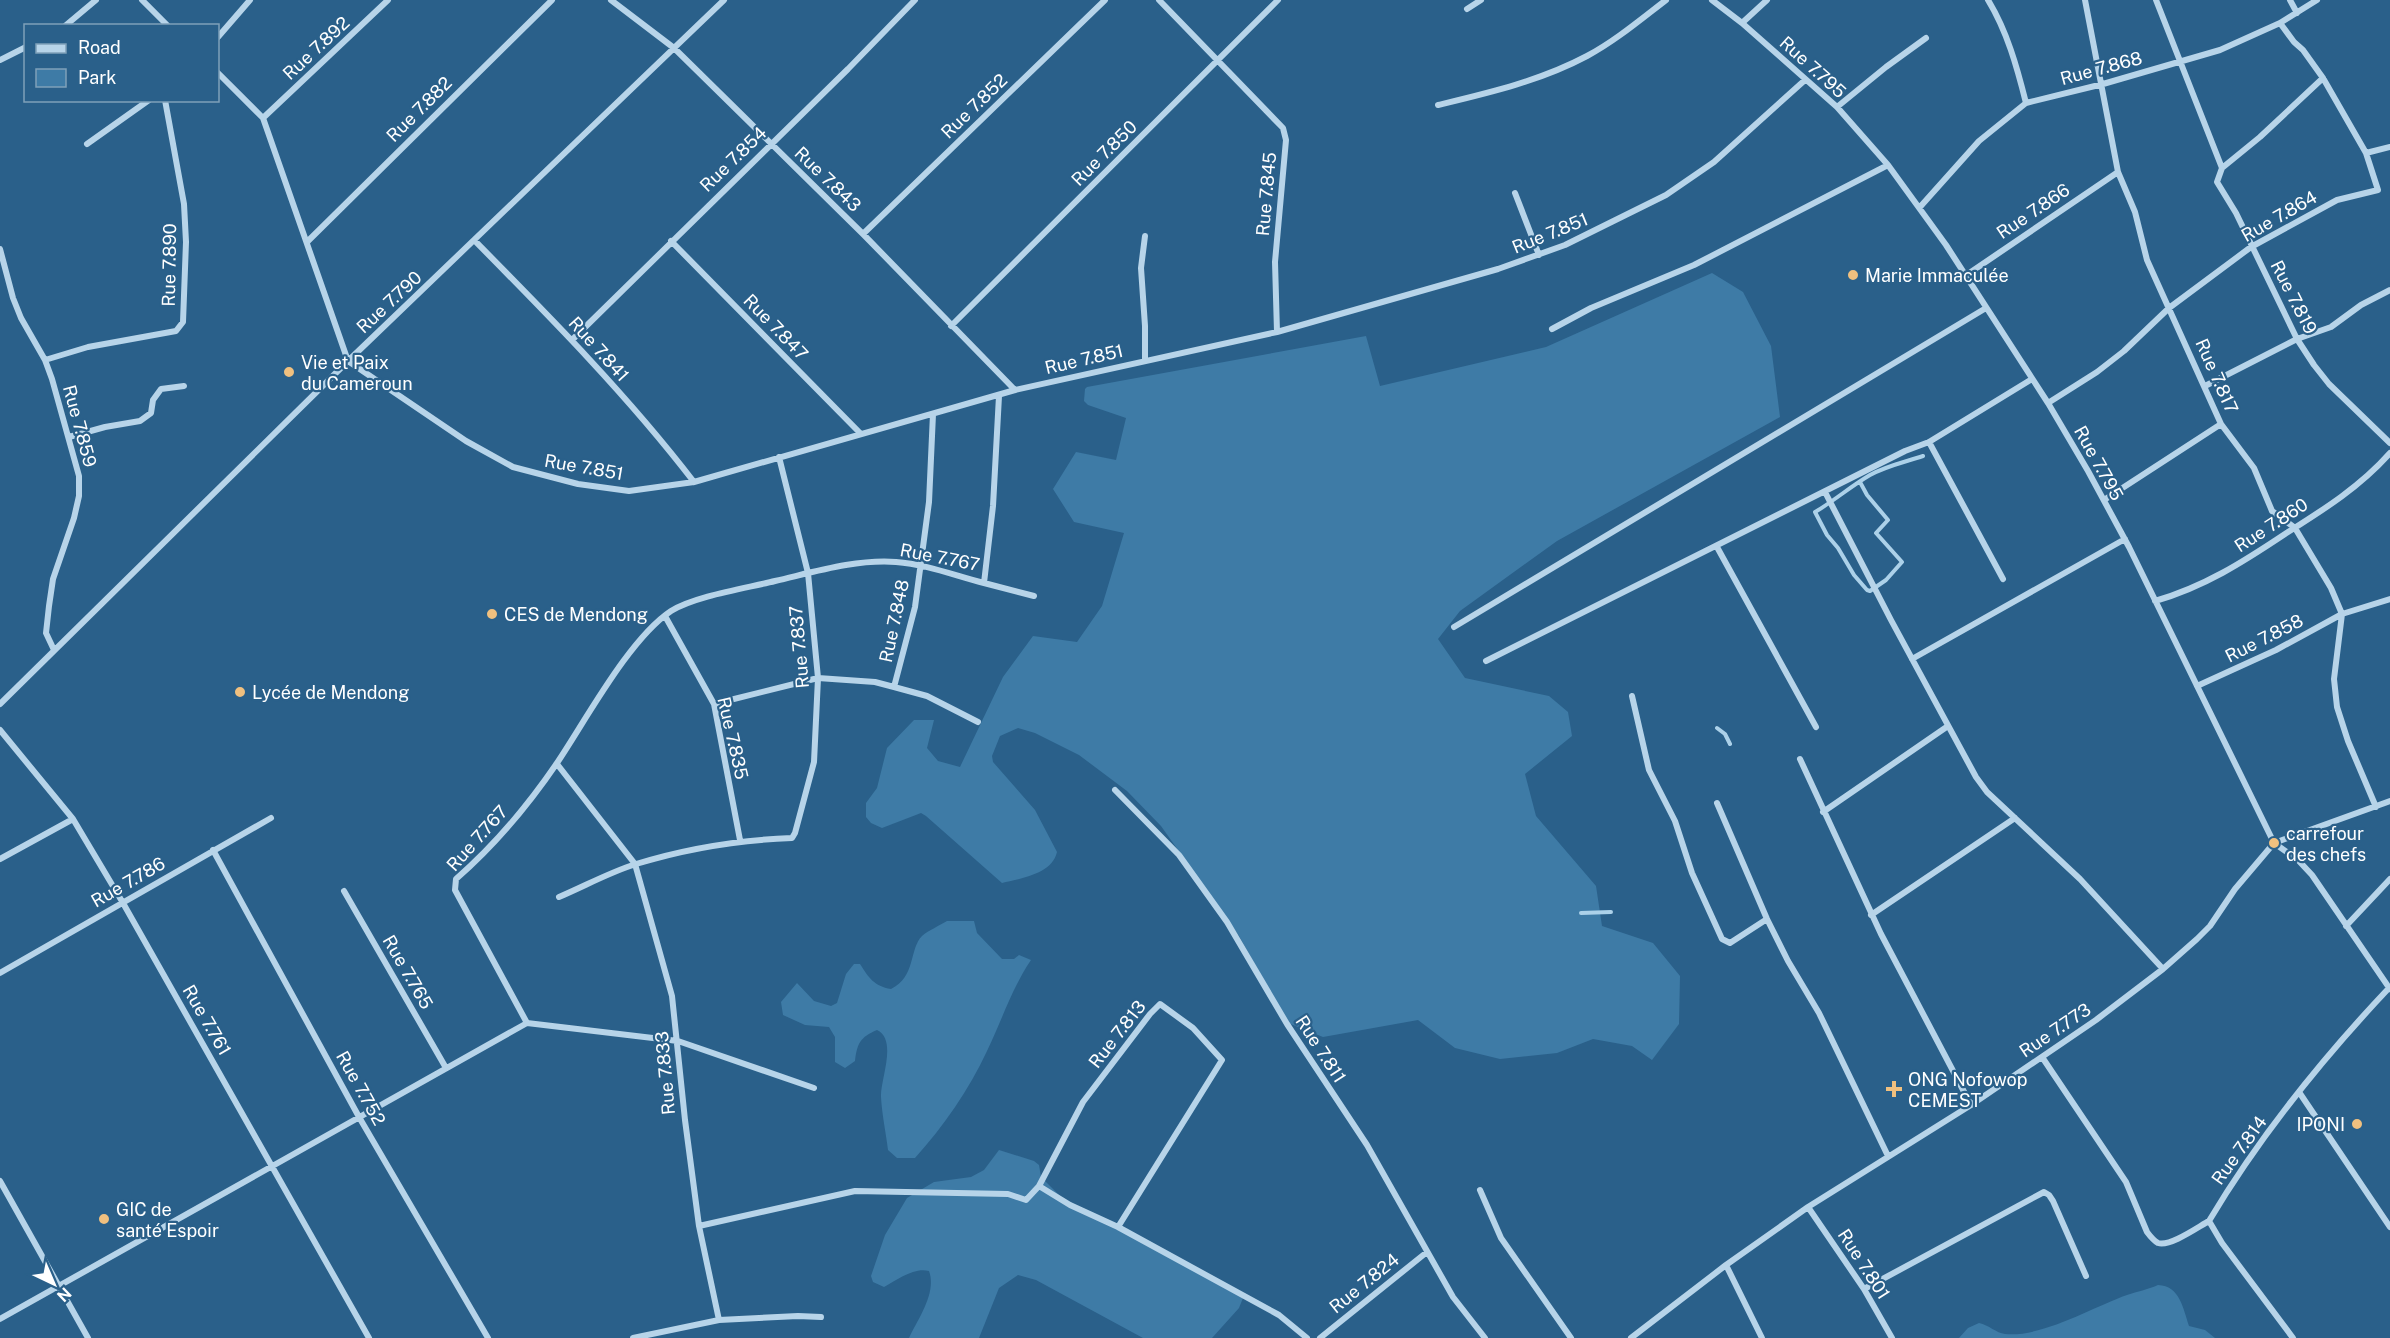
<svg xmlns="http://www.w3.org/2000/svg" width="2390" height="1338" font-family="'Public Sans',sans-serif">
<rect width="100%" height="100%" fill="#2a608a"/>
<path fill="#3e7ba6" d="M1712,273L1743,292L1771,346L1780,417L1557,541L1460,611L1438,639L1465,678L1549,696L1568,712L1572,736L1525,774L1536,816L1596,886L1602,926L1653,943L1680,976L1679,1024L1652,1060L1632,1046L1593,1039L1557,1053L1500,1059L1455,1048L1418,1020L1323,1037L1288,1023L1239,936L1161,826L1127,791L1079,755L1035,733L1018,728L1000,736L992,756L993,762L1035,810L1057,852C1052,874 1022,878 1002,883L926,816L921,813L882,828L871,823L866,817V803L877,788L887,748L914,720H934L927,748L938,761L960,767L1003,677L1033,636L1077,642L1102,606L1124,533L1074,522L1053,489L1076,452L1116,460L1126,418L1088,405L1084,401L1085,389L1087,387L1366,336L1380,386L1546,347Z
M947,921H974L977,933L1002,959H1014L1019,955L1031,960C1012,988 1002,1020 987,1051C969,1090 943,1127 915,1158H897L888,1150C886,1133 882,1115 881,1097C880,1080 898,1040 877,1030C860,1037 857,1044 855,1061L845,1068L835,1062V1037L829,1027L805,1025L783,1015L781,1002L797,983L814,1001L831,1006L837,1003L846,974L854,964H860C869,978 874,986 891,989C916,977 909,949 922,936C929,930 939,926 947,921Z
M999,1150L1034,1161L1039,1165L1041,1177L1068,1204L1097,1216L1243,1298L1239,1308L1212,1338H1143L1036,1280L1018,1275L999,1288L979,1338H909C918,1319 937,1293 929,1271C914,1267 897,1280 884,1287L873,1282L871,1276L885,1235L907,1198L934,1182L971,1177L984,1170Z
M2158,1285C2180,1286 2183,1308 2189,1326L2205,1330L2215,1338H1959L1968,1328L1979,1323C1989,1325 1996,1333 2005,1334C2041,1338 2093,1307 2127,1295C2138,1291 2147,1290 2158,1285Z"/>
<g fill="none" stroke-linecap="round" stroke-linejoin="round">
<path stroke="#acd1e9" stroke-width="4" d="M1860,482L1867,495L1888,520L1876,533L1902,562L1886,580L1870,591L1867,590L1854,575L1838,548L1827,535L1815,512C1834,501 1851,486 1870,475C1886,466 1905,462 1923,456
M1717,728L1725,734L1730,744
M1581,913L1611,912"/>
<path stroke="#b7d4e9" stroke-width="6" d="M142,0L168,26
M611,0L674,48L863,234L1015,390
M1159,0L1283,128L1286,140L1275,262L1277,332
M1712,0L1742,23L1837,107L1888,165L1946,245L2048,403L2088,471L2129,547L2274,843L2298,860L2312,875L2390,989
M1988,0C2007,31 2017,67 2026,103
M2085,0L2118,172L2135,212L2147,260L2221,424L2254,468L2272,511L2295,528L2331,588L2342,614L2334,679L2337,707L2348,741L2376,807
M2156,0L2222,168
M2290,0L2297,13
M1467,9L1481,0
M1742,23L1767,0
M65,26L96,0
M218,37L250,0
M0,60L26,47
M218,73L263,118L348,361L466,441L513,467L578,484L629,491L694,482L1015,390L1277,332L1498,269L1565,245L1666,195L1714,162L1805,80
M2323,78L2260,137L2222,168L2217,182L2236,213L2297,339L2314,365L2329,384L2390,443
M1438,105C1488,93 1540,81 1587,56C1615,41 1640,20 1666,0
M1837,107L1886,67L1926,38
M263,118L388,0
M87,144L149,100
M2366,153L2390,147
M1515,193L1539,255
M1920,207L1979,141L2026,103L2103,84L2220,50L2280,23L2317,0
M863,234L1105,0
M1145,236L1141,268L1145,326V361
M308,241L552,0
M475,241C551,318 628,396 694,482
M671,241L860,433
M0,249L13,298L21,318L45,360L52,379L79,476V496L74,518L53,579L49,606L46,633L54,650
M1965,276L2118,172
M951,326L1278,0
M1552,329L1591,308L1694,265L1888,165
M572,340L848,69L915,0
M45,360L88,347L176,331L183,322L186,242L184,204L165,100
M2205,386L2297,339L2331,327L2361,305L2390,290
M2048,403L2097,372L2124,351L2169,308L2251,247L2337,200L2378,190L2366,153L2323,78L2303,50L2294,42L2280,23
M69,437L105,427L140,421L151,413L153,400L161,389L184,386
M1929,442L2003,579
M1825,492L1891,620L1976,777L1987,792L2080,879L2163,969
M2104,500L2221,424
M1717,547L1816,727
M984,583L1034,596
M2155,601C2204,587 2243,562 2285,534C2323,510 2360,487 2390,453
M665,616L714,704L740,840
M1454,627L1986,308
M1912,659L2125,539
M1486,661L1905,451L1929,442L2032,379
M2197,686L2276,650L2342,614L2390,599
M894,687L927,696L978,722
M1632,696L1649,770L1675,821L1692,873L1722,939L1730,943L1767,919
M0,704L348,361L724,0
M714,704L818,678L875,682L894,687L915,607L929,502L933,414
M0,730L73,819L123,903L369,1338
M1800,759L1881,934L1971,1105
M557,764L635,864L672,996L685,1120L699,1226L719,1320L633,1338
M1115,790L1179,855L1227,922L1287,1024L1367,1145L1453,1297L1485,1338
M1717,803L1767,919L1788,961L1819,1013L1888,1156
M1823,812L1948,726
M213,850L359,1117L488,1338
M0,859L73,819
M344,891L446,1068
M559,897C585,886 610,872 636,864C688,848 738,840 792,838L795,833L814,762L818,678L808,573L779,457
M1871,915L2015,818
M2346,926L2390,879
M0,973L271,818
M527,1023L455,890L456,879C496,844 527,807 557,763C586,720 629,639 671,611C695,596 747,588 775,581C814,572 856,559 896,562C926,564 956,576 984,583L993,506L999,396
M527,1023L678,1041L814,1088
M2042,1057L2126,1182L2147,1232C2150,1236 2154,1241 2158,1243C2170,1247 2198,1227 2209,1221
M2299,1092L2390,1227
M0,1181L88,1338
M1480,1190L1501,1238L1571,1338
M1808,1207L1864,1289L1892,1338
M699,1226L855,1191L1008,1194L1026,1200L1039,1186
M1118,1227L1222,1060L1193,1028L1160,1004L1150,1014L1083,1102L1039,1186L1070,1205L1118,1227L1279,1315L1307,1338
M1726,1265L1762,1338
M1864,1289L2044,1192L2049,1195L2053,1201L2086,1276
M0,1319L527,1023
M719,1320L798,1316L821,1317
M1320,1338L1427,1252
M1631,1338L1726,1265L1808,1207L1971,1105L2096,1020L2163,969L2197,939L2210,926L2235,889L2274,843L2390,801
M2293,1338L2222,1243L2209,1221C2259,1137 2322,1059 2389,988"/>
</g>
<g fill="#f0c07f" stroke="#2a608a" stroke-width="2">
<circle cx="1853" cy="275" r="6"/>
<circle cx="289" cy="372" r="6"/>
<circle cx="492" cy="614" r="6"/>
<circle cx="240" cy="692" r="6"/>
<circle cx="2274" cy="843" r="6"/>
<path d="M1891 1080h6v6h6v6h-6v6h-6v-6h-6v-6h6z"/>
<circle cx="2357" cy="1124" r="6"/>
<circle cx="104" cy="1219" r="6"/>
</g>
<g text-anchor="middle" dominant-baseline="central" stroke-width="4.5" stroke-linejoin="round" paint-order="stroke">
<g font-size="18" fill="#fff" stroke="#2a608a">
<text transform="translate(316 48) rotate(-43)">Rue 7.892</text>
<text transform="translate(1813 67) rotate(42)">Rue 7.795</text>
<text transform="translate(2101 68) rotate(-15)">Rue 7.868</text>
<text transform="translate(974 106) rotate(-44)">Rue 7.852</text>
<text transform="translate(419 109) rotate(-45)">Rue 7.882</text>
<text transform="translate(1104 153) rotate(-45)">Rue 7.850</text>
<text transform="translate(733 159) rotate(-44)">Rue 7.854</text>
<text transform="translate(828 179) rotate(44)">Rue 7.843</text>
<text transform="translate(1266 194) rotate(-85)">Rue 7.845</text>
<text transform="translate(2033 211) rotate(-34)">Rue 7.866</text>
<text transform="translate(2279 216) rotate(-30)">Rue 7.864</text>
<text transform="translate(1550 233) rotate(-22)">Rue 7.851</text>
<text transform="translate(169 265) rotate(-89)">Rue 7.890</text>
<text transform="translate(2294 297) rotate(63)">Rue 7.819</text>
<text transform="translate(389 302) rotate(-43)">Rue 7.790</text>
<text transform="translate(776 327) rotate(46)">Rue 7.847</text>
<text transform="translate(599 349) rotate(48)">Rue 7.841</text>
<text transform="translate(1084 359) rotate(-13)">Rue 7.851</text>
<text transform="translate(2217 376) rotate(66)">Rue 7.817</text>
<text transform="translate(80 426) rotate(75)">Rue 7.859</text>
<text transform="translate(2099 463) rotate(61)">Rue 7.795</text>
<text transform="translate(584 467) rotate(10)">Rue 7.851</text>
<text transform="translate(2271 525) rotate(-33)">Rue 7.860</text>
<text transform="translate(940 557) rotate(11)">Rue 7.767</text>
<text transform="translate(894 621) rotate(-78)">Rue 7.848</text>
<text transform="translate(2264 638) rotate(-27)">Rue 7.858</text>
<text transform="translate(799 647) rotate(-95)">Rue 7.837</text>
<text transform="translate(733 738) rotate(77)">Rue 7.835</text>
<text transform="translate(477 838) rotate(-48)">Rue 7.767</text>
<text transform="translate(128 882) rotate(-30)">Rue 7.786</text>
<text transform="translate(408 972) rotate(60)">Rue 7.765</text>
<text transform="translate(207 1020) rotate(60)">Rue 7.761</text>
<text transform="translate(2055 1030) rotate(-34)">Rue 7.773</text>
<text transform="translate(1117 1034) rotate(-52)">Rue 7.813</text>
<text transform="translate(1321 1049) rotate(57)">Rue 7.811</text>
<text transform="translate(665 1073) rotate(-95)">Rue 7.833</text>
<text transform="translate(361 1088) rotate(61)">Rue 7.752</text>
<text transform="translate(2239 1150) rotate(-54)">Rue 7.814</text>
<text transform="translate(1864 1264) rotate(57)">Rue 7.801</text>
<text transform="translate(1364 1283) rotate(-39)">Rue 7.824</text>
</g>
<g font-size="18" fill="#fff" stroke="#2a608a" text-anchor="start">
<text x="1865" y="275">Marie Immaculée</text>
<text x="301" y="362">Vie et Paix<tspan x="301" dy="21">du Cameroun</tspan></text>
<text x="504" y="614">CES de Mendong</text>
<text x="252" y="692">Lycée de Mendong</text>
<text x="2286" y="833">carrefour<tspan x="2286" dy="21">des chefs</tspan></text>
<text x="1908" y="1079">ONG Nofowop<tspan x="1908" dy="21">CEMEST</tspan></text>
<text x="2345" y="1124" text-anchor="end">IPONI</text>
<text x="116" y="1209">GIC de<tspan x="116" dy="21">santé Espoir</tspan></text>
</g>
</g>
<rect x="24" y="24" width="195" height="78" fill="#2a608a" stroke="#7fa0b9" stroke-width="1.5"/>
<rect x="36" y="44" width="30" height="9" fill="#b7d4e9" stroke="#7fa0b9" stroke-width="1.5"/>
<text x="78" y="54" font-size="18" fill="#ffffff">Road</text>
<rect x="36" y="69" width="30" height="18" fill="#3e7ba6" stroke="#7fa0b9" stroke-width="1.5"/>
<text x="78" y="84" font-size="18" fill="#ffffff">Park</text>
<g transform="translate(54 1284) rotate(136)" stroke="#2a608a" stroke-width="4.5" paint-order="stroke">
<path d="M0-4.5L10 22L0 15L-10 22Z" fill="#ffffff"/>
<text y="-9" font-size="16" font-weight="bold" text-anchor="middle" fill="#ffffff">N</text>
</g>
</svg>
